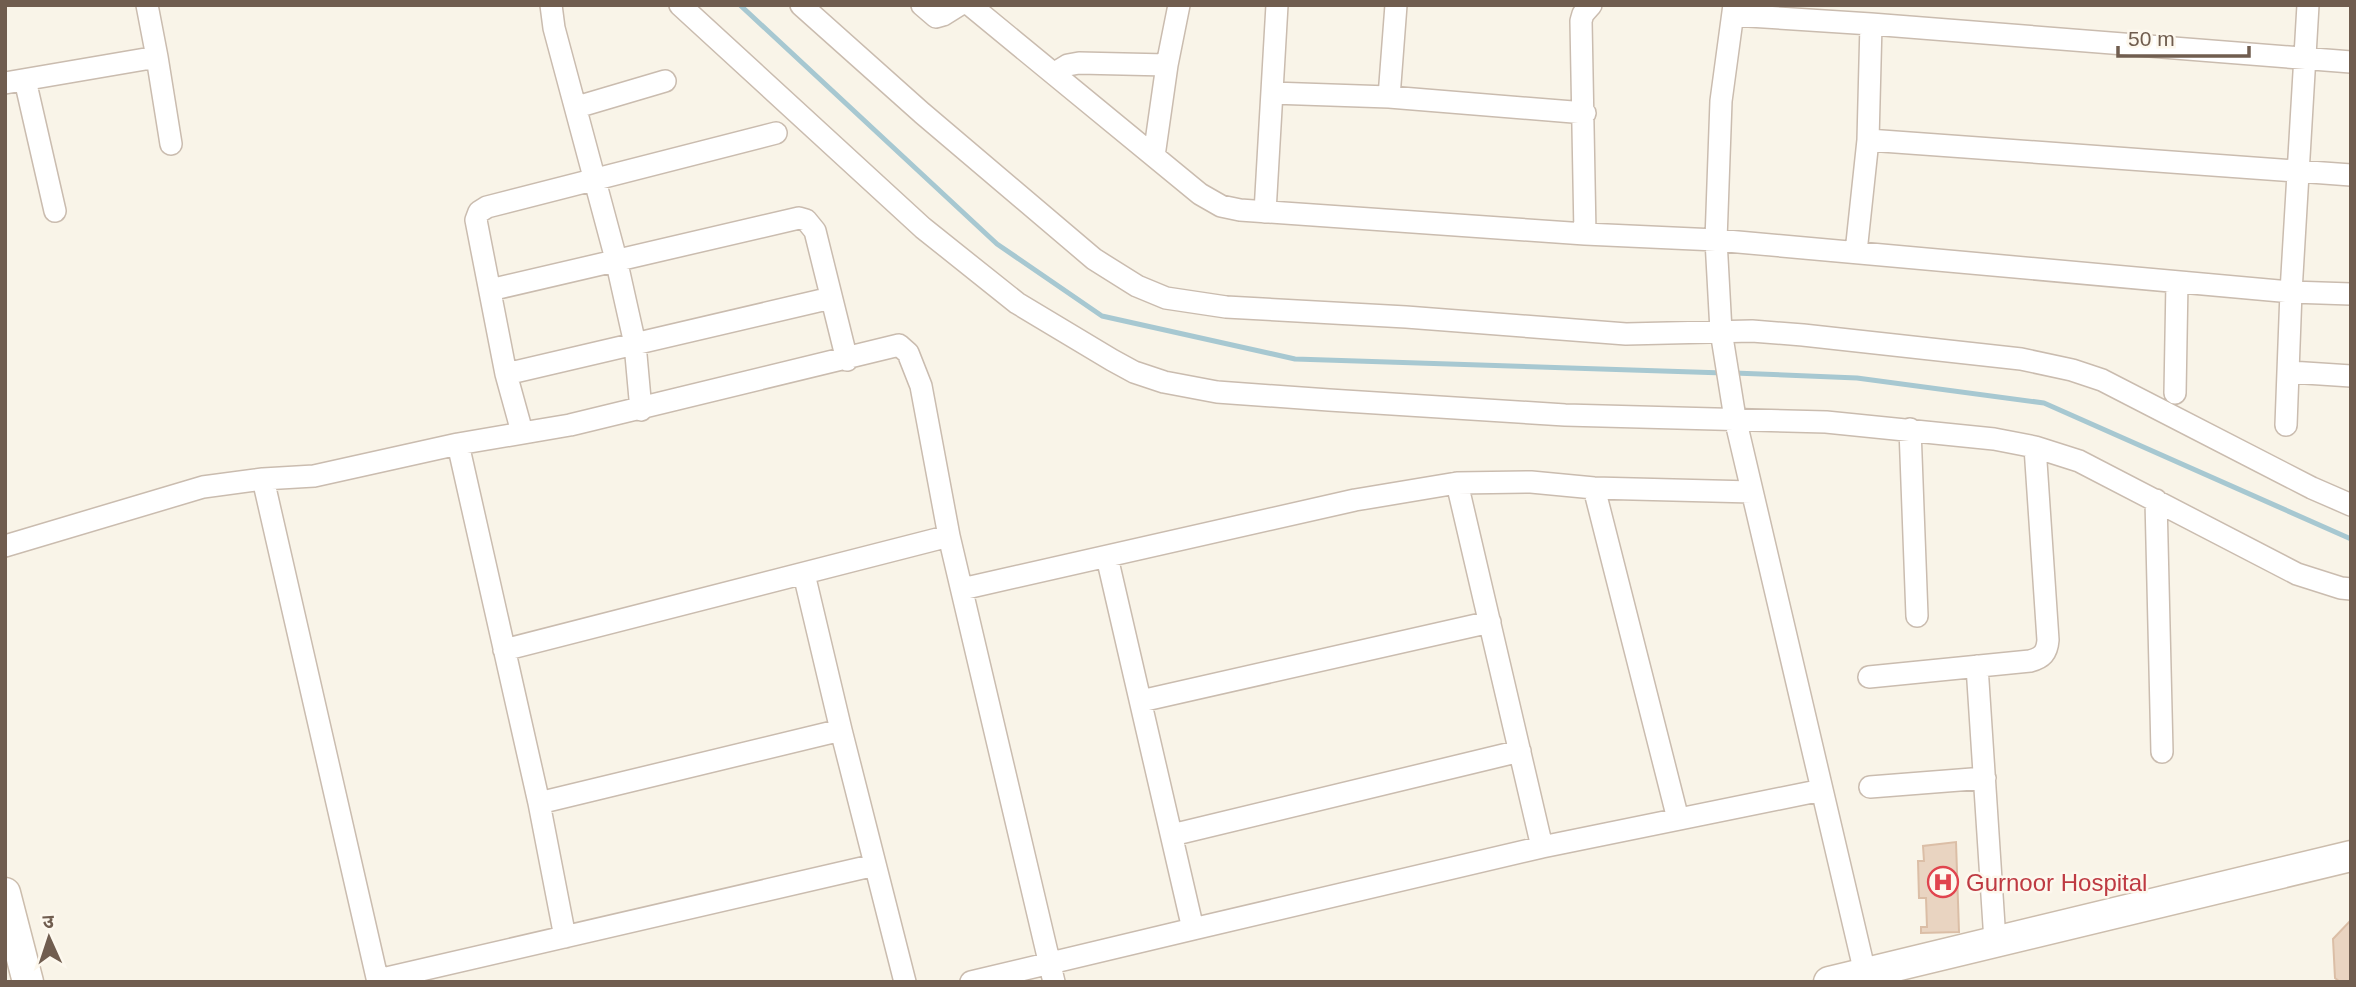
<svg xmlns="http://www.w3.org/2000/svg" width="2356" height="987" font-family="Helvetica,'Noto Sans Devanagari',sans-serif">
<rect width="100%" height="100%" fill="#f9f4e8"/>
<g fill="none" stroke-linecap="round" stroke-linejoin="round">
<path stroke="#a7c8d1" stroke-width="5" d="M740,5L997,244L1102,316L1295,359L1724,373
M1734,373L1857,378L2044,403L2351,539"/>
</g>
<path fill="#e9d4c1" stroke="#dbbea6" stroke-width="2" d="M1956,842L1959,932L1921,933V927H1927L1926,898H1919L1918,861H1924L1923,846Z
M2351,920V982H2340L2335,978L2333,939Z"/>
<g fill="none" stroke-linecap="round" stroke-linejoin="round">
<g stroke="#cabcaf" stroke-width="24">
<path id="street" d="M147,5L157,57
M551,5L554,28L616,259L635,344L641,410
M680,5L923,228L1017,303L1112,360L1134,372L1164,382L1217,392L1329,400L1565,415L1826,422L1994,439L2035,447L2079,461L2297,574L2341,588L2351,589
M801,5L922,113L1094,259L1137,286L1166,298L1226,307L1406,317L1626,334L1752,331L1803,335L2021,359L2072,370L2102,380L2312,488L2351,505
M922,5L936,17L943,15L959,5
M970,5L1200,194L1221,206L1240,210L1585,234L1716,240L2291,292L2351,294
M1734,5L1721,101L1716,240L1721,331L1735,418L1865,973
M1733,15L1871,24L2351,62
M1055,73L1068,65L1079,63L1167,65
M25,80L55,211
M5,83L157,57L171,144
M1272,93L1389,97L1585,113
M1389,97L1396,5
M577,107L665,81
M1868,140L2351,175
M1154,156L1167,65L1179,5
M1265,212L1277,5
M1585,234L1581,21L1583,14L1591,5
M1856,252L1868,140L1871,24
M490,290L799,218L806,220L815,231L847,360
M2290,372L2351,376
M506,374L831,298
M2175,393L2177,282
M2286,425L2291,292L2308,5
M1910,429L1917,616
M522,432L506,374L476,220L479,212L487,207L776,133
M458,444L539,803L565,937
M263,479L378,982
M1457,483L1542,847
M1594,488L1678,819
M2156,500L2162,752
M5,546L203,487L263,479L314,476L458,444L570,425L899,345L908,353L921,386L949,536L1054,982
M1107,557L1193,929L1542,847L1822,790
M804,574L841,730L905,982
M962,589L1355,500L1457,483L1531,482L1594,488L1752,492
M504,650L949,536
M1977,666L1995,941
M1869,677L2030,661C2042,658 2047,653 2048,640L2035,447
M1141,701L1490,622
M1870,787L1985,778
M539,803L841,730
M1172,835L1520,751
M378,980L875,865
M971,982L1193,929"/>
</g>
<g stroke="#ccbdad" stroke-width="33">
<path id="secondary" d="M5,893L28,982
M1829,982L2351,856"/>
</g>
<use href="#street" stroke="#fff" stroke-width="21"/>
<use href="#secondary" stroke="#fff" stroke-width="30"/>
</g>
<defs>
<g id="hospital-ring" transform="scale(1.575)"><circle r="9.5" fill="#fdf8ee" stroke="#e0444e" stroke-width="1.5"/><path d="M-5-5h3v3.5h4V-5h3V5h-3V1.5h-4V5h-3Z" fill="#e0444e"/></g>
</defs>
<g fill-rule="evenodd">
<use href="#hospital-ring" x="1943" y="882"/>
</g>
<g text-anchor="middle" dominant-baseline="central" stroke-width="5" stroke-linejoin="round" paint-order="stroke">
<g font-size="24" fill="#be3a42" stroke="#fdf8ee" text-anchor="start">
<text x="1966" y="882">Gurnoor Hospital</text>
</g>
</g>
<rect width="2356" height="987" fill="none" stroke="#705d4f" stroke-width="14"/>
<g transform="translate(49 938) rotate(357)" stroke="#fdf8ee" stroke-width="5" paint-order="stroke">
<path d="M0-5L12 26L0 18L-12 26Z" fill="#705d4f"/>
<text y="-10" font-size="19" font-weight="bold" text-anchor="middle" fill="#705d4f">उ</text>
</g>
<path d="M2118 46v10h131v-10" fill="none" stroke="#705d4f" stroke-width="3.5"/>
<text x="2128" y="46" font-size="21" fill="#705d4f" stroke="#fdf8ee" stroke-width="5" paint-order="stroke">50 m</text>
</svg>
